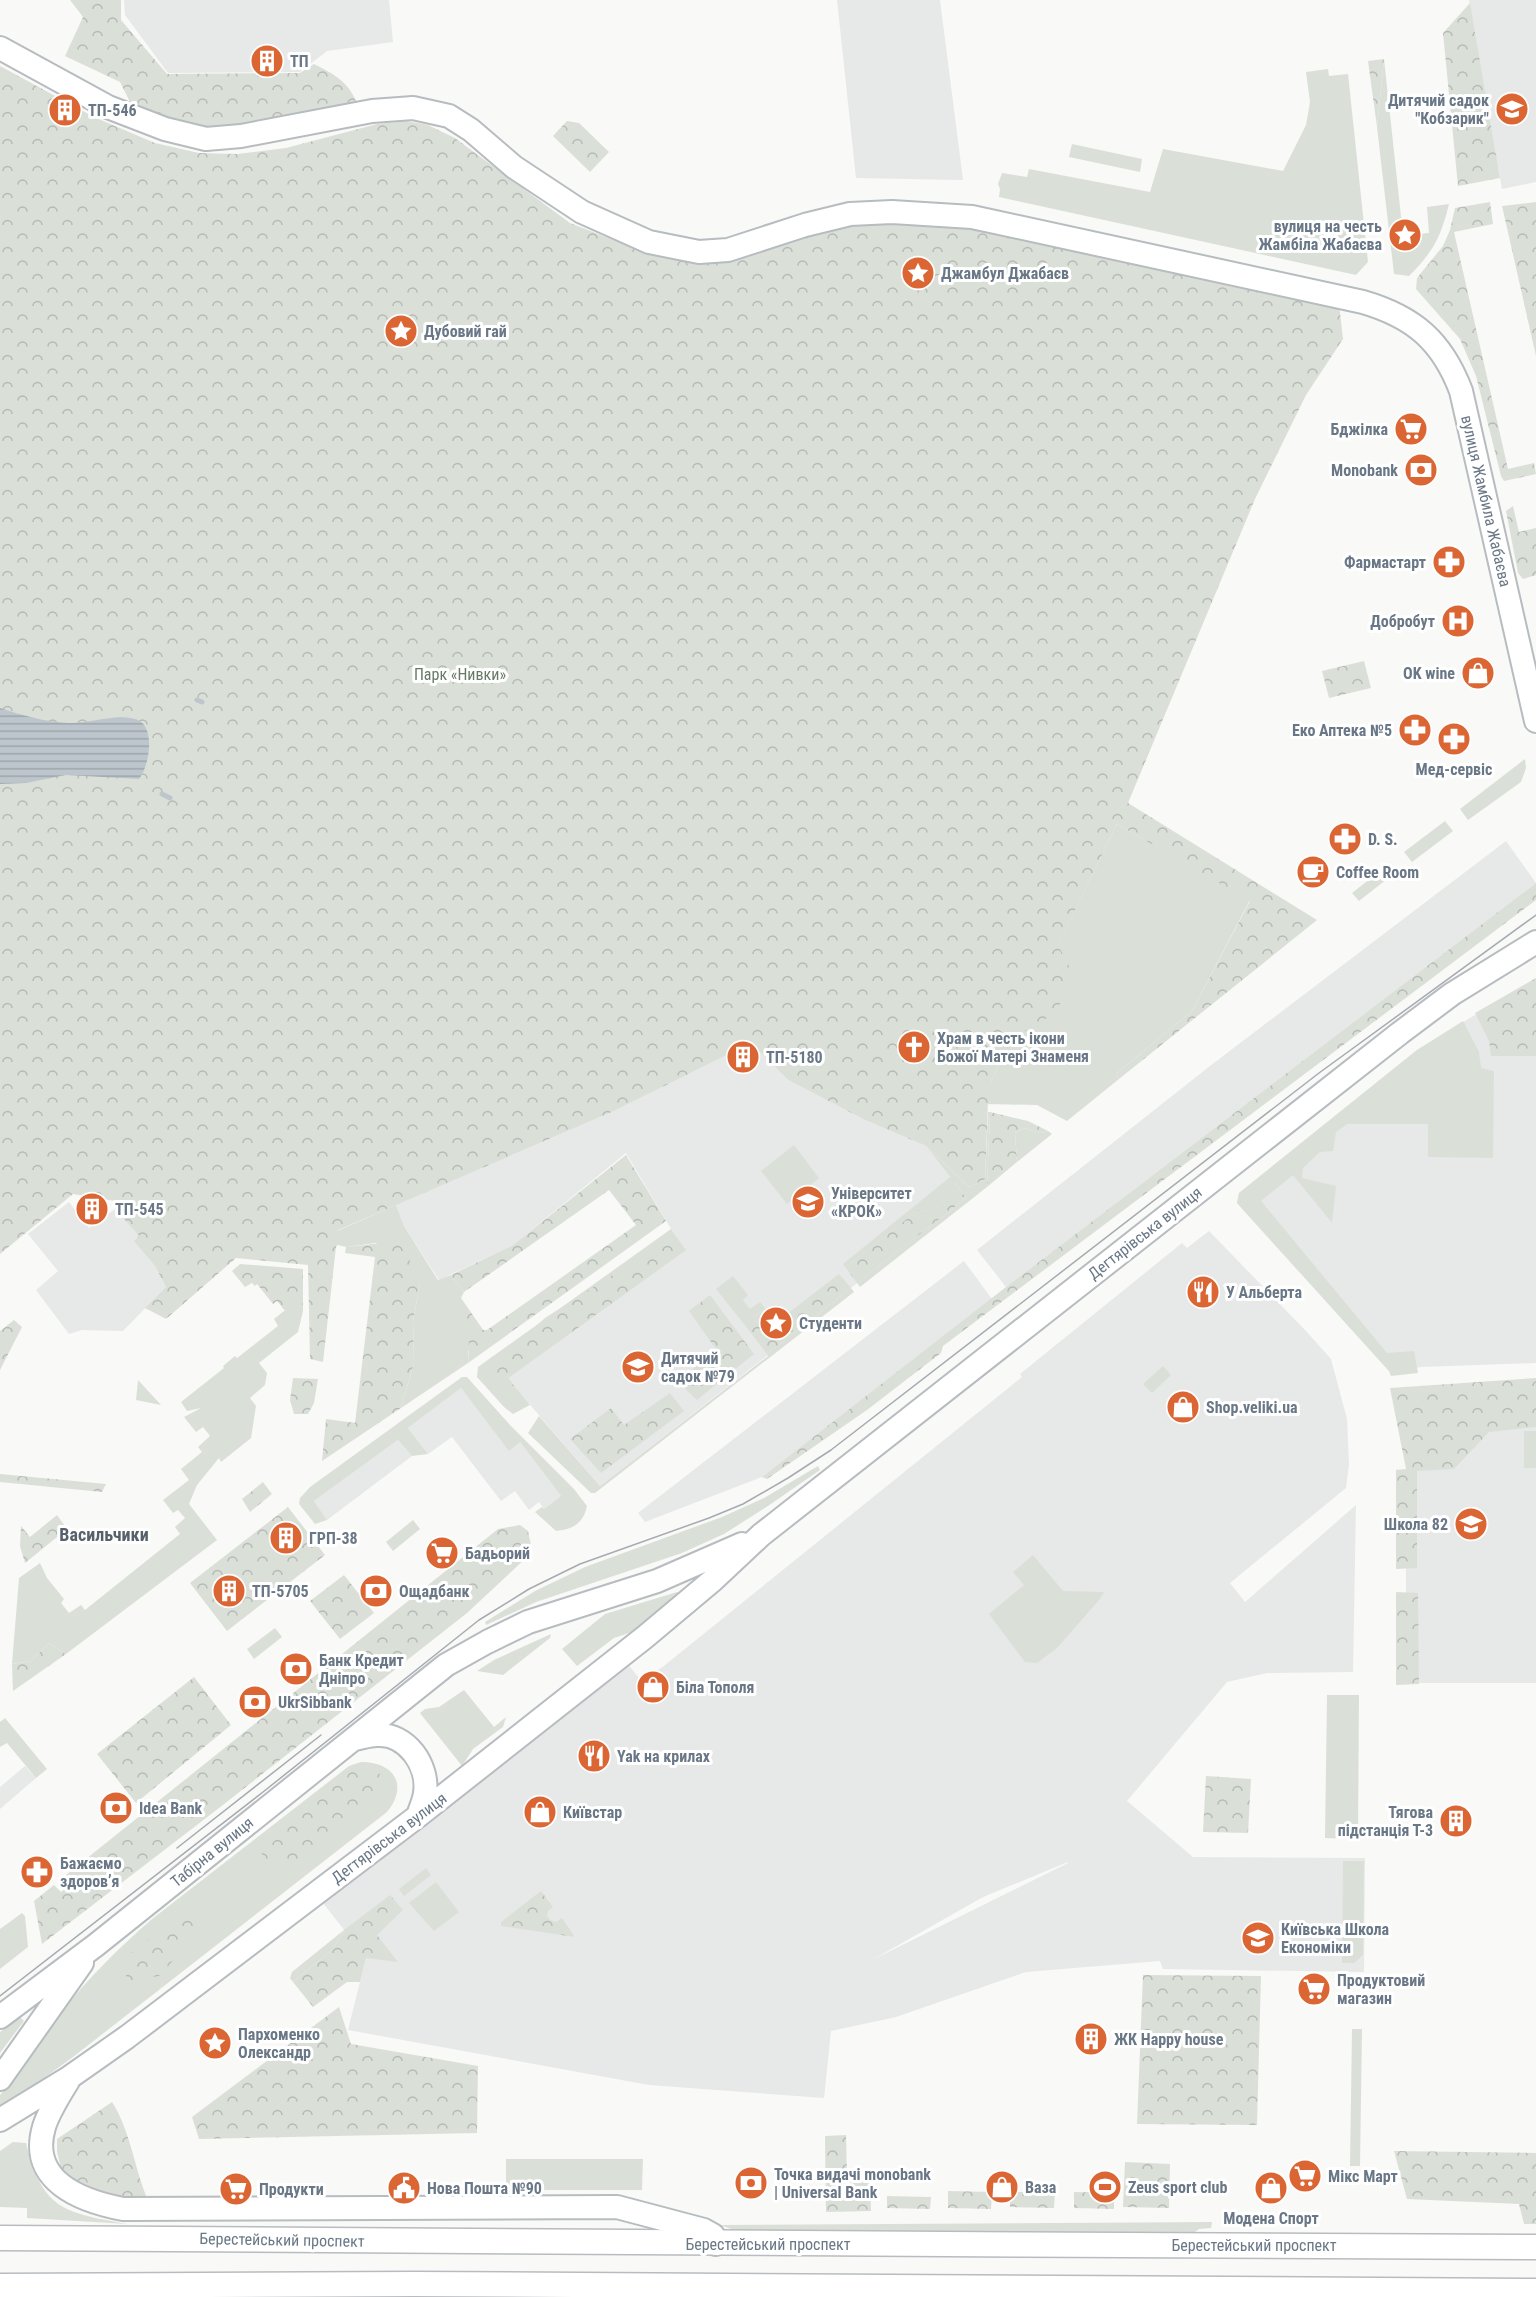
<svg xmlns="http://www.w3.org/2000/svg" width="1536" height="2297" font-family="'Roboto Condensed',sans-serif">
<defs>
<pattern id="forest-crowns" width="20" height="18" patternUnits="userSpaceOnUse" patternTransform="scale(1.5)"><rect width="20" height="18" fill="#dae0d8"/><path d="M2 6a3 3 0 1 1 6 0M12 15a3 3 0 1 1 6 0" fill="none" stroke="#b5bab5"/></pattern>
<pattern id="water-rules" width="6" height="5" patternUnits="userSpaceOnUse" patternTransform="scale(1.5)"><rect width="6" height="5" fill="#bdc6cc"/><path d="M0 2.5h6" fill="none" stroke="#9ea6ab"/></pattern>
</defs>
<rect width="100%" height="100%" fill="#f9f9f7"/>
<path fill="#e7e8e8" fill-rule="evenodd" d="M124,0H389L393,42L327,51L300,72L168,73L125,15Z
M837,0H940L963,180L856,178Z
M1469,0H1536V182L1502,189Z
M1506,841L1536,883L1006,1287L977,1250L1210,1066Z
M1536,978V1363L1422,1367L1389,1371L1244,1211L1237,1203L1239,1193L1417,1050Z
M751,1043L788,1080L865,1120L926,1146L966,1198L768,1353V1355L600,1486L507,1378L686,1250L671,1229L626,1153L513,1245L439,1280L404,1226L396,1205L614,1111Z
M69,1202L89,1228L115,1209L139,1236L135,1241L155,1266L166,1287L123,1331L82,1330L69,1334L36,1290L58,1271L28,1234Z
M1209,1231L1306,1331L1331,1359L1347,1419L1349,1464L1346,1488L1230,1583L1245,1602L1356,1505L1353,1672L1267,1673L1227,1682L1127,1801L1193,1857L1365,1858L1364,1972L1163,1969L1160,1961L1026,1972L896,2017L831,2031L824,2098L649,2085L348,2030L366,1958L323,1903L627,1663L642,1682L665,1665L1022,1377L1020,1374L1182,1243L1187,1248ZM1068,1862V1863L874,1959L983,1897Z
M964,1261L992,1299L762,1477L645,1522L638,1513Z
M1536,1382V1683H1406V1470Z
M461,1388L509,1450L520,1442L561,1496L544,1509L539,1502L529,1510L515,1491L501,1501L452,1437L428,1454L408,1428Z
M398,1440L412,1456L327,1520L314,1501Z
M25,1766L36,1778L0,1809V1787Z"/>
<path fill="#dae0d8" d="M1384,59L1403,235L1429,233L1427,207L1449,204C1441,237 1433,252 1409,276L1394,274L1377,127Z
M1328,69L1329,76L1348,74L1368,262L1356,275L999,197L1000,189L998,184L1002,173L1027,177L1029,169L1150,192L1163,149L1283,171L1306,125L1310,102L1306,72Z
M1072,144L1142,159L1140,172L1069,157Z
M1525,759L1526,768L1521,782L1468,820L1460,809Z
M1445,821L1453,831L1412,862L1404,852Z
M1117,824L1250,900L1192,1011L1116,1074L1119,1079L1067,1121L1037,1105L985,1104L992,1079Z
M1389,864L1396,872L1359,901L1352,893Z
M1463,1021L1479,1052L1481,1068L1494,1071L1493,1158L1428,1157V1124H1347L1336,1132L1333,1151L1320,1152L1303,1168L1302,1178L1336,1186L1332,1223L1293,1175L1261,1201L1387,1353L1414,1351L1418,1373L1391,1376L1389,1371L1237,1203L1239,1193L1417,1050Z
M988,1112H990L987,1187L860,1287L857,1283L966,1198L955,1183L945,1200L931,1211L918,1210L846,1268L843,1264L950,1177L926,1146L969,1187L985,1179Z
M1025,1128L1040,1133L1048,1131L1052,1134L1017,1162L1015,1133Z
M794,1145L819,1178L787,1204L761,1171Z
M396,1205L404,1226L438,1280L451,1275L464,1292L461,1298L483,1330H487L468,1351V1363L401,1408L414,1363L413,1321L420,1283L376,1243L346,1247L338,1245L283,1255Z
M671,1229L686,1250L508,1378L530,1405L513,1414L504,1407L477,1377L478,1367Z
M733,1276L748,1295L743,1300L750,1309L760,1302L765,1308L744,1324L716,1289Z
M851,1288L854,1292L595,1493H591L528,1433L539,1416L600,1486L768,1356L767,1354Z
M284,1311H303L298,1332L259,1363L267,1373L265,1385L250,1398L256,1406L251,1438L221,1462L219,1458L197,1485L189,1504L217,1540L66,1654L49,1643L31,1661L12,1664L19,1578L40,1563L47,1578L64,1599L61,1603L69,1613L81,1605L85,1610L180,1534L175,1527L185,1518L178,1510L173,1513L163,1500L189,1480L181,1469L202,1452L198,1447L210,1436L203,1427L196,1432L184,1417L201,1408L187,1411L181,1402L224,1368L223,1366L235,1356L237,1358L278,1326L274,1319Z
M1163,1366L1171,1375L1152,1393L1143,1384Z
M462,1377H467L510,1425L574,1489L587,1506C583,1524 573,1529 556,1531L535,1512L542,1507L544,1509L561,1496L520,1442L509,1451L461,1388L408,1428L428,1454L412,1456L398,1440L314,1501L327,1520L315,1524L299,1504L300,1498L310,1487Z
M138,1380L161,1405L136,1400Z
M1524,1431H1536V1468H1524Z
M818,1466L820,1470L768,1506L724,1534L682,1553L536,1602L486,1625L485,1622L535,1591L585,1567L722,1517L764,1498Z
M413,1520L420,1529L393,1551L386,1542Z
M1033,1555L1063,1591L1104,1592L1100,1599L1057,1648L1037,1663L1025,1662L989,1614L1024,1585L1013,1572Z
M677,1592L680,1595L638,1630L614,1638L577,1666L562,1649L605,1614Z
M275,1628L282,1637L254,1659L247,1649Z
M551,1634L550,1638L503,1675L477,1671L494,1660Z
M464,1690L494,1727L506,1717L503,1727L473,1749L462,1766L420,1713L425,1709L439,1707Z
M1327,1695H1359L1358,1839L1325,1838Z
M5,1718L47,1769L36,1778L7,1743L0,1747V1722Z
M361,1762C394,1762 409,1785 387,1812L73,2057L0,2110V2095C24,2068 41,2037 64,2009C90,1976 120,1947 152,1919L349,1766Z
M1343,1861H1364L1363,1955L1354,1963H1342Z
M426,1868L431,1875L404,1896L399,1889Z
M436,1882L459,1912L434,1931L409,1903Z
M22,1913L25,1916L28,1947L0,1969V1929Z
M344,1930L333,1949L293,1982L290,1978L292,1972Z
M20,2017L24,2021L0,2053V2032Z
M1352,2029H1362L1360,2166H1350Z
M13,2142L26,2143C43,2211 64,2212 127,2224L27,2218V2208L0,2207V2151Z
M506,2159H643L642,2190H506Z
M1212,2222L1211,2228L1199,2229L1191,2235L745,2234L720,2225Z"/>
<path fill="url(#forest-crowns)" d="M70,0H121V20L167,74L300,73L314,64C333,74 347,80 356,101L350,108L219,129L177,124L133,108L120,82L65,56L83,17Z
M1470,3L1500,178L1458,186L1443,33Z
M1384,59L1377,127L1368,61Z
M0,66L94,117L155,143L199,153L237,154L286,148L377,124L407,121L428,125L455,138L570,223L647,253L689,259L831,222L962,223L1339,304L1343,339L1306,395L1255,499L1128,803L1317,920L1119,1079L1116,1074L1192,1011L1250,901L1117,824L1058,945L1071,970L1059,1007L1038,1026L1014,1035L992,1079L988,1100L985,1179L969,1187L926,1146L865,1120L788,1080L751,1043L614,1111L336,1231L348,1228L336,1247L323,1362L310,1359L308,1265L236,1258L166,1319L145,1308L166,1287L155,1266L134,1241L139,1236L115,1209V1201L73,1194L0,1254Z
M567,121L579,123L609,152L590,172L553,136Z
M1490,202L1493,224L1454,232L1508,469L1534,463L1536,474L1504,481L1501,476L1476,376L1460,339L1416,289L1417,278L1443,246L1450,230L1455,208Z
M1536,202V356L1502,206Z
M1513,506L1519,532L1536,528V575L1523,579L1518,573L1506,511Z
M1364,661L1371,688L1329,698L1322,671Z
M1536,883V900L943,1346L941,1353L867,1410L767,1479L762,1477L1006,1287Z
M1536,978V1056H1491L1489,1041L1475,1013Z
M990,1112L1028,1121L1048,1131L1040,1133L1025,1128L1015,1133L1017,1162L987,1187Z
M626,1155L666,1221L468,1363L469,1339L459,1314L465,1304L483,1330H487L636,1225L609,1190L464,1292L451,1275L513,1245Z
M955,1183L966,1198L857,1283L846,1268L918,1210L931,1211L945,1200L946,1191Z
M667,1237H676L686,1250L508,1378L514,1386L507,1390L497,1387L485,1374V1363L517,1344L545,1318L608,1278Z
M401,1241L420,1283L413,1321L414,1363L401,1408L322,1461L326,1419L355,1423L375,1257L345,1253L346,1247Z
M240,1264L303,1269V1311H285L277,1301L273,1304L257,1284L255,1286L252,1283L245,1287L232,1271Z
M839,1274L851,1288L767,1354L744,1324L765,1308L768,1311L779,1305L787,1314Z
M710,1295L754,1354L697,1400L678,1382L716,1349L689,1311Z
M14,1320L22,1327L0,1370V1331Z
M293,1378L318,1379L314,1403L308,1414H294L290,1400Z
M1536,1378V1427L1489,1432L1454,1469L1417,1471V1568L1396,1569V1470L1406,1469L1390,1388Z
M670,1393L684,1411L601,1473L570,1439L611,1408L624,1425Z
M0,1474L106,1484L102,1492L0,1482Z
M263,1482L272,1494L250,1512L242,1499Z
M288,1507L325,1555L227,1631L190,1583Z
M57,1515L67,1529L25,1563L20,1546L21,1526L30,1537Z
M520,1525L528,1531L531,1545L525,1559L467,1613L219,1808L42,1944L34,1901L54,1885L61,1892L72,1883L66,1875L498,1529Z
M344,1575L374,1613L340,1639L310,1601Z
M1396,1592L1418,1593L1419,1684L1396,1685Z
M49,1643L66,1654L13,1691L12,1664L31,1661Z
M194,1677L231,1725L136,1803L97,1754Z
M369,1766L378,1771L383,1780L379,1799L327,1843L295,1863L262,1865V1853L340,1777L360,1768Z
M1206,1776L1251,1779L1248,1833L1203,1832Z
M541,1891L553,1907L548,1911L547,1916L550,1920L556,1922L562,1918L575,1937L501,1926V1922Z
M390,1895L403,1910L377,1935L398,1962L366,1958L360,1982H347L313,2007L293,1982L333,1949L344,1930Z
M193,1908L194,1938L159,1976L126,1981V1958L152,1935Z
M1143,1975L1261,1976L1257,2125L1137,2124Z
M339,2007L351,2044L478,2066L477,2133L199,2139L192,2117Z
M112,2102C130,2130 134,2166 147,2198L98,2196L75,2184L61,2170L57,2151V2139Z
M846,2135L847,2176H870L871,2211L826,2212L825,2136Z
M1394,2151L1536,2153V2224H1524L1519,2204L1407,2199Z
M1125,2162L1170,2164L1169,2208L1123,2207Z
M948,2191L992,2192L991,2209L948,2208Z
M1010,2192H1055L1054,2208L1010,2207Z
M1074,2192L1114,2193V2209L1074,2208Z
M887,2196L931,2197L930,2209L887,2208Z"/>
<path fill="url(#water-rules)" d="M0,708C21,715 46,722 68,723C89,724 119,712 138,720C156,728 149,767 139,779L66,775L26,783L0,784Z"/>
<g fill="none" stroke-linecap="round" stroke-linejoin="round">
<path stroke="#bdc6cc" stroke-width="5" d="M197,700L202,702
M162,794L170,798"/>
<g stroke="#b7bcc0" stroke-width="26">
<path id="secondary" d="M0,48L108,107L165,129L206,139L241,136L372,111L413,108L449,116L471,130L514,167L582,212L649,242L699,252L728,250L805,225L850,214L892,212L972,217L1363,302C1414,317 1442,341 1461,391L1536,721
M354,1739C361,1738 369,1735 377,1735C407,1733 429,1766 425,1793C424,1801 420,1809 418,1816
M0,2017L96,1945L446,1665L487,1642L528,1622L657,1581L742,1544
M0,2079L82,1963
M68,2081C59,2096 49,2111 44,2127C28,2181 81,2201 123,2209L617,2207L704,2230L713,2235L716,2244
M0,2120L70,2077L127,2037L418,1816L645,1637L713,1580L761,1535L1400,1033L1452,994L1536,942"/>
</g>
<g stroke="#b8bcc0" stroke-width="27">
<path id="primary" d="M0,2238C512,2243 1024,2244 1536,2247
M0,2286L414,2284L1536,2291"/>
</g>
<use href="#secondary" stroke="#fff" stroke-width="22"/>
<use href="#primary" stroke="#fff" stroke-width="24"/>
<path stroke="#a6abb1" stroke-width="1.5" d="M177,1848L321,1735
M0,1996L263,1792L479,1620L529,1589L580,1564L709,1518L743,1504L788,1478L831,1450L1319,1073L1536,915"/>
</g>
<defs>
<g id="building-disc" transform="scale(1.725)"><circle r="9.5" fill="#db6634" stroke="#fff"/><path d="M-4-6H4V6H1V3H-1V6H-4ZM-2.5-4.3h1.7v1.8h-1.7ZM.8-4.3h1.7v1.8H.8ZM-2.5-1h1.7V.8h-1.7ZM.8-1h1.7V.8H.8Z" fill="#fff"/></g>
<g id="school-disc" transform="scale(1.725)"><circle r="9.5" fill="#db6634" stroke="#fff"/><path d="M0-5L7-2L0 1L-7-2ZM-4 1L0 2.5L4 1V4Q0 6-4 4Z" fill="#fff"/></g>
<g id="sight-disc" transform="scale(1.725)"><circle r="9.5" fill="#db6634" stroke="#fff"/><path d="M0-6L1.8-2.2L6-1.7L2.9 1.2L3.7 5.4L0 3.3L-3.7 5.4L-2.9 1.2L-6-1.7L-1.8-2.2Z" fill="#fff"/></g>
<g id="supermarket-disc" transform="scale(1.725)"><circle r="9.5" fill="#db6634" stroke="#fff"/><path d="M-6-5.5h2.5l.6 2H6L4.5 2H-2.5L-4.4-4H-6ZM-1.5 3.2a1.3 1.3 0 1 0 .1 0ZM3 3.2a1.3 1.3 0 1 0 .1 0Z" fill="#fff"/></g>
<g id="bank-disc" transform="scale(1.725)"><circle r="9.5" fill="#db6634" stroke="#fff"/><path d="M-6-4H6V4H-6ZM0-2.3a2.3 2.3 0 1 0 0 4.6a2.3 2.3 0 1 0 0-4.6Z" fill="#fff"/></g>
<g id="pharmacy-disc" transform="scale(1.725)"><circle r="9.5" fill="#db6634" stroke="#fff"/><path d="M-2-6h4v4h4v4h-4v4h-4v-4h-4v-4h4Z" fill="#fff"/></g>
<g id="hospital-disc" transform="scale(1.725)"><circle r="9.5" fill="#db6634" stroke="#fff"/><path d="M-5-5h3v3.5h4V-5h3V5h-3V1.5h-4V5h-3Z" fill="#fff"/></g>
<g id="shop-disc" transform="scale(1.725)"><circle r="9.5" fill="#db6634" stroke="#fff"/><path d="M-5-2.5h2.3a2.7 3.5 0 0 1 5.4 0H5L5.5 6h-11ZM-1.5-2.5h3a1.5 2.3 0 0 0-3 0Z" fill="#fff"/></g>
<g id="cafe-disc" transform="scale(1.725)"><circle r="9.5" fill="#db6634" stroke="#fff"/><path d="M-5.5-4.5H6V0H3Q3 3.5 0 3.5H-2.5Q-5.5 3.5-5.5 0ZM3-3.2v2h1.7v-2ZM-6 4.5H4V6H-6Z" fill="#fff"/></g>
<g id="church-disc" transform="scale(1.725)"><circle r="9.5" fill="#db6634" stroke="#fff"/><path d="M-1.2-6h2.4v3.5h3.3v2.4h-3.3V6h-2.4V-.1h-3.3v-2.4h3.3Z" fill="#fff"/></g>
<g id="university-disc" transform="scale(1.725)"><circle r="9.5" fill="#db6634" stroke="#fff"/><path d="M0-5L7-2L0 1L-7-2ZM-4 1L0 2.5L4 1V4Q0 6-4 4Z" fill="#fff"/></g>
<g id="restaurant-disc" transform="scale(1.725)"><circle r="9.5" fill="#db6634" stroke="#fff"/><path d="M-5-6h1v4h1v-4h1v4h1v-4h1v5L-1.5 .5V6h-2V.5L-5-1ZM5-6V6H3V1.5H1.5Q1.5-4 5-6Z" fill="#fff"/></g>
<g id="stadium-disc" transform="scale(1.725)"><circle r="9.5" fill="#db6634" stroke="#fff"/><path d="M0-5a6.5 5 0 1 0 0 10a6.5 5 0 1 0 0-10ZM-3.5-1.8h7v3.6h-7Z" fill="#fff"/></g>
<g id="civic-disc" transform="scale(1.725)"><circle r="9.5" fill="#db6634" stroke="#fff"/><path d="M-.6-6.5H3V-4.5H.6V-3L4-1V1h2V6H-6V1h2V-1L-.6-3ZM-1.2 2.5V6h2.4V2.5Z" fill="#fff"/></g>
</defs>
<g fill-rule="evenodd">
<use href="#building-disc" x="267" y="61"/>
<use href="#school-disc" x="1512" y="109"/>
<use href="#building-disc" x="65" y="110"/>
<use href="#sight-disc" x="1405" y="235"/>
<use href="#sight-disc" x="918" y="273"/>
<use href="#sight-disc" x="401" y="331"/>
<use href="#supermarket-disc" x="1411" y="429"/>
<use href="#bank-disc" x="1421" y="470"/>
<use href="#pharmacy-disc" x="1449" y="562"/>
<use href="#hospital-disc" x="1458" y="621"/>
<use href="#shop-disc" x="1478" y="673"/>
<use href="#pharmacy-disc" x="1415" y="730"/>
<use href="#pharmacy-disc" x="1454" y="739"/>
<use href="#pharmacy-disc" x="1345" y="839"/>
<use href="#cafe-disc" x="1313" y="872"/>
<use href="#church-disc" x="914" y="1047"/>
<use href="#building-disc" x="743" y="1057"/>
<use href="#university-disc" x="808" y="1202"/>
<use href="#building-disc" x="92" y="1209"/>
<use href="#restaurant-disc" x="1203" y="1292"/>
<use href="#sight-disc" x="776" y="1323"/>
<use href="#school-disc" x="638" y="1367"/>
<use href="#shop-disc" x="1183" y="1407"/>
<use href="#school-disc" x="1471" y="1524"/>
<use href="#building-disc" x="286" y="1538"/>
<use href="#supermarket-disc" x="442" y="1553"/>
<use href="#building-disc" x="229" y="1591"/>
<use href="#bank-disc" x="376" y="1591"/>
<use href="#bank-disc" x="296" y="1669"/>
<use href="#shop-disc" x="653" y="1687"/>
<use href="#bank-disc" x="255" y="1702"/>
<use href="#restaurant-disc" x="594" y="1756"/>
<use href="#bank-disc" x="116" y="1808"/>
<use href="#shop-disc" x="540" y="1812"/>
<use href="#building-disc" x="1456" y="1821"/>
<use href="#pharmacy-disc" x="37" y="1872"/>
<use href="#university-disc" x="1258" y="1938"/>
<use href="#supermarket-disc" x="1314" y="1989"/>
<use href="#building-disc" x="1091" y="2039"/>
<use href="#sight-disc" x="215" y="2043"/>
<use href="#supermarket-disc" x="1305" y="2176"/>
<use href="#bank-disc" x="751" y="2183"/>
<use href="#shop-disc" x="1002" y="2187"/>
<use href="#stadium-disc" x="1105" y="2187"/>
<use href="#civic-disc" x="404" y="2188"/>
<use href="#shop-disc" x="1271" y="2188"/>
<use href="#supermarket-disc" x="236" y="2189"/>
</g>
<g text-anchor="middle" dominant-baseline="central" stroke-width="6" stroke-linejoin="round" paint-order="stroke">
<g font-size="16" font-weight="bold" fill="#697786" stroke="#fff" text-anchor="start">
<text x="290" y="61">ТП</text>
<text x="1489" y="100" text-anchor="end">Дитячий садок<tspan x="1489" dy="18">"Кобзарик"</tspan></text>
<text x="88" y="110">ТП-546</text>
<text x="1382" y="226" text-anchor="end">вулиця на честь<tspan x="1382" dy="18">Жамбіла Жабаєва</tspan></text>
<text x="941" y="273">Джамбул Джабаєв</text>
<text x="424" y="331">Дубовий гай</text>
<text x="1388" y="429" text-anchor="end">Бджілка</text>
<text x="1398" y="470" text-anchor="end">Monobank</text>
<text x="1426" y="562" text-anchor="end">Фармастарт</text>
<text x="1435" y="621" text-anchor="end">Добробут</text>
<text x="1455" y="673" text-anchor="end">OK wine</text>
<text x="1392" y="730" text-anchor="end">Еко Аптека №5</text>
<text x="1454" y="769" text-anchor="middle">Мед-сервіс</text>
<text x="1368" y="839">D. S.</text>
<text x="1336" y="872">Coffee Room</text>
<text x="937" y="1038">Храм в честь ікони<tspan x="937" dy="18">Божої Матері Знаменя</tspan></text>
<text x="766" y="1057">ТП-5180</text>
<text x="831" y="1193">Університет<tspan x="831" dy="18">«КРОК»</tspan></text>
<text x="115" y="1209">ТП-545</text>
<text x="1226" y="1292">У Альберта</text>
<text x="799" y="1323">Студенти</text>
<text x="661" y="1358">Дитячий<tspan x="661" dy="18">садок №79</tspan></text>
<text x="1206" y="1407">Shop.veliki.ua</text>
<text x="1448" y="1524" text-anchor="end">Школа 82</text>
<text x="309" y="1538">ГРП-38</text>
<text x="465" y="1553">Бадьорий</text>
<text x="252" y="1591">ТП-5705</text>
<text x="399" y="1591">Ощадбанк</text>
<text x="319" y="1660">Банк Кредит<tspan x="319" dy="18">Дніпро</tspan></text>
<text x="676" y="1687">Біла Тополя</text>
<text x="278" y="1702">UkrSibbank</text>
<text x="617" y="1756">Yak на крилах</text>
<text x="139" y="1808">Idea Bank</text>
<text x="563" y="1812">Київстар</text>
<text x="1433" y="1812" text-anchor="end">Тягова<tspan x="1433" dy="18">підстанція Т-3</tspan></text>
<text x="60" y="1863">Бажаємо<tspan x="60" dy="18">здоровʼя</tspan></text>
<text x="1281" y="1929">Київська Школа<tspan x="1281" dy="18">Економіки</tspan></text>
<text x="1337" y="1980">Продуктовий<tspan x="1337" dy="18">магазин</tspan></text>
<text x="238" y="2034">Пархоменко<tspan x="238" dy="18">Олександр</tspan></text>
<text x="1114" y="2039">ЖК Happy house</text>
<text x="774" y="2174">Точка видачі monobank<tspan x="774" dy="18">| Universal Bank</tspan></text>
<text x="1328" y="2176">Мікс Март</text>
<text x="1025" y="2187">Ваза</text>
<text x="1128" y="2187">Zeus sport club</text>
<text x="427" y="2188">Нова Пошта №90</text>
<text x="259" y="2189">Продукти</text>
<text x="1271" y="2218" text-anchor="middle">Модена Спорт</text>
</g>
<g font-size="16" fill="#697786" stroke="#fff">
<text transform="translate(1486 501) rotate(77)">вулиця Жамбила Жабаєва</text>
<text transform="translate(1145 1233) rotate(-38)">Дегтярівська вулиця</text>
<text transform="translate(389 1838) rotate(-37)">Дегтярівська вулиця</text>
<text transform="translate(212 1852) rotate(-39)">Табірна вулиця</text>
<text transform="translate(282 2240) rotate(1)">Берестейський проспект</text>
<text x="768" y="2244">Берестейський проспект</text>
<text x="1254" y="2245">Берестейський проспект</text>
</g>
<g font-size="16" fill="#667964" stroke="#fff">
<text x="460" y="674">Парк «Нивки»</text>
</g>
<g font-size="18" font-weight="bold" fill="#57616c" stroke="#fff">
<text x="104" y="1534">Васильчики</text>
</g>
</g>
</svg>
